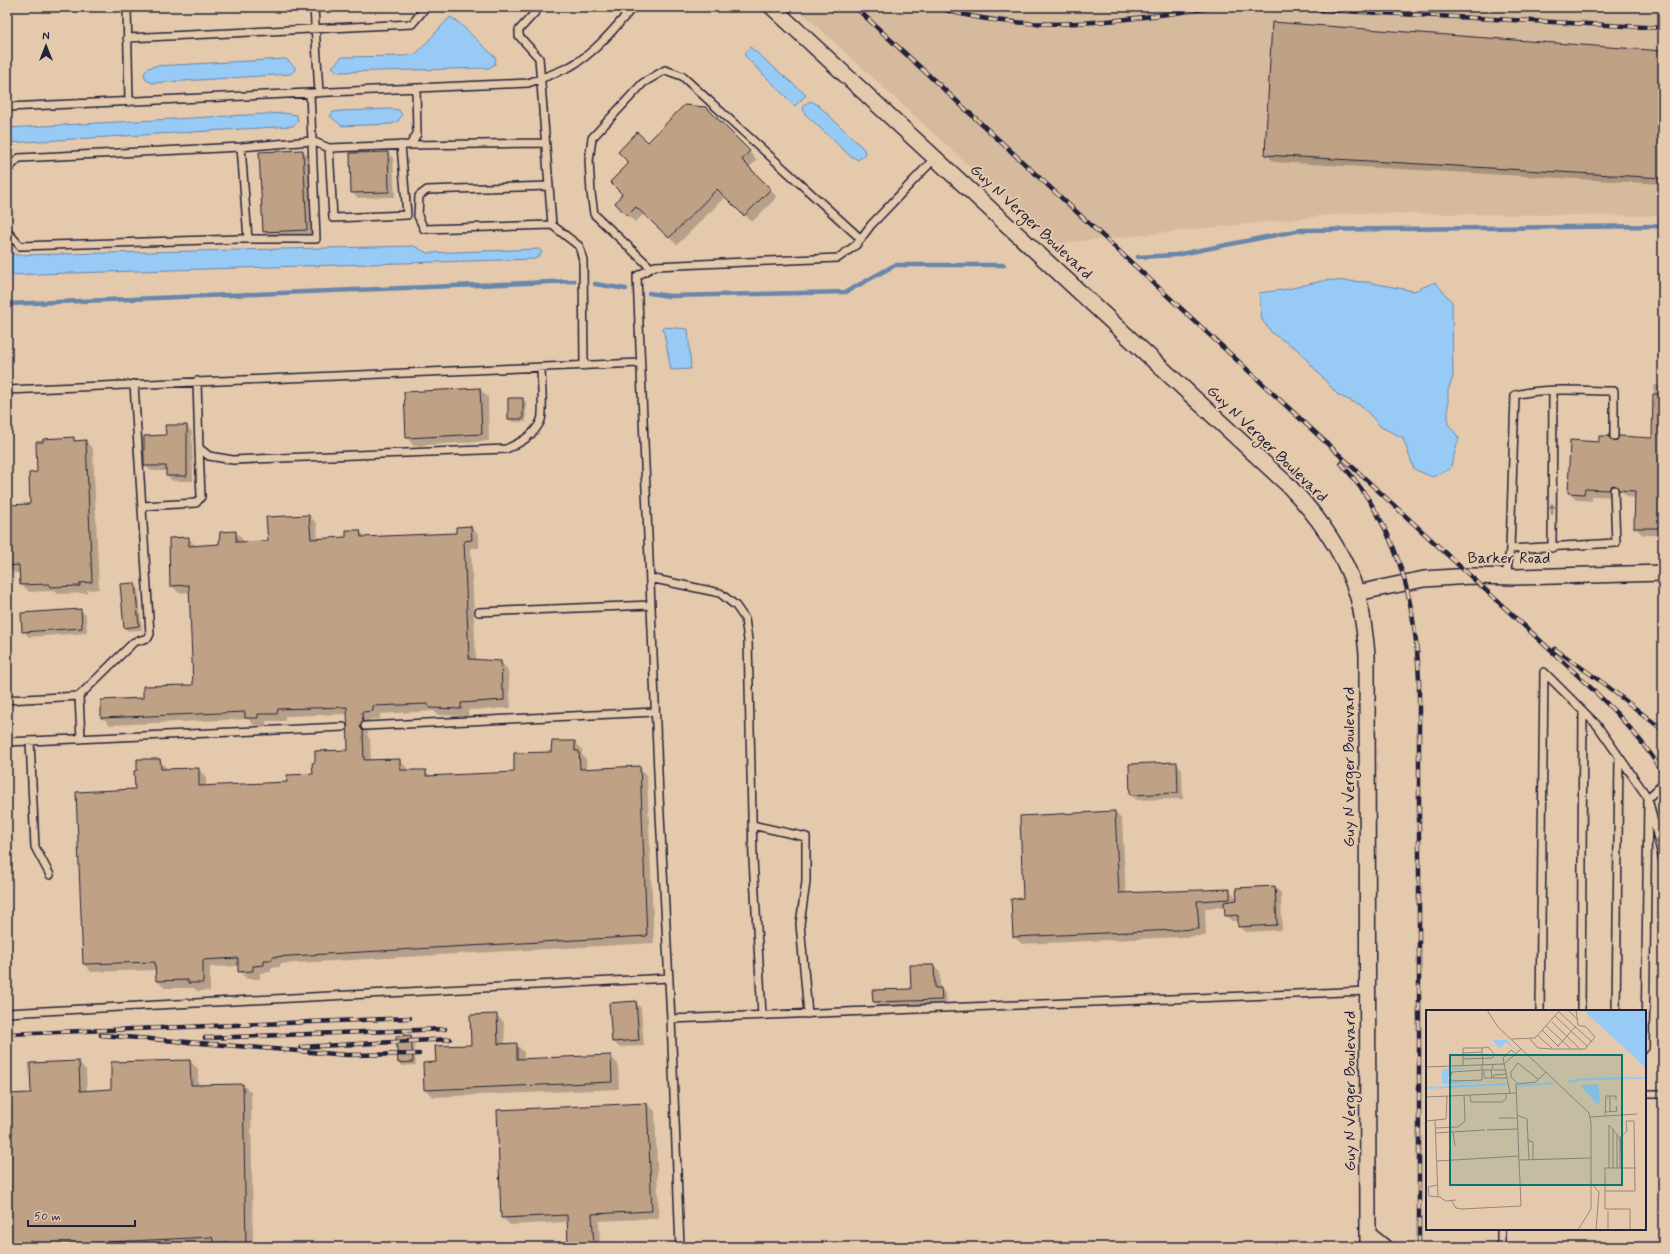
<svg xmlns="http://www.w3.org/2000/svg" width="1670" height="1254" font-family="Mynerve,sans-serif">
<rect width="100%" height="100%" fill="#e5c9ac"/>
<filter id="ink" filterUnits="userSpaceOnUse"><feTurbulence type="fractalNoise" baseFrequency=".025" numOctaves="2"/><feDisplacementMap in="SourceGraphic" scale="8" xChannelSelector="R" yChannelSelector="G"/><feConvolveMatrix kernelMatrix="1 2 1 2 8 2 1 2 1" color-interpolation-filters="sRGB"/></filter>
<g filter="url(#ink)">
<path fill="#d6ba9e" d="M796,7H1663V216L1351,213L1054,244Z"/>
<path fill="#97cbf5" stroke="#6887ab" d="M450,17L457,21L496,58L495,64L489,68L338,72L332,67L342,57L405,56L415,54L418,52Z
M750,47L806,95L795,106L745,56V53Z
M286,59L295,67V70L290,74L153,83L146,80L144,74L148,68L155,66Z
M811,101L818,105L864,149L865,155L858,160L849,155L804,113L803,105Z
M390,109L399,110L402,115L398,121L392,124L342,126L330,116L333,112L341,111Z
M283,113L297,115L298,121L293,126L7,143V128Z
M414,246L427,253L539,249L542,252L540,255L535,259L7,275V252L17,255Z
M1326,280L1367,282L1414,291L1435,282L1452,302L1453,377L1448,390V424L1459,438L1450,469L1432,477L1414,469L1403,438L1381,427L1362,406L1338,395L1297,349L1273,334L1262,320L1259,293L1288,289Z
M663,327L688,329L691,369L671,370Z"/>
<path fill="#0003" d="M1663,52V184L1274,162L1266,154Z
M705,108L757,160L749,168L777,197L752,222L726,196L677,245L644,214L635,222L628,215L624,194L648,144Z
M303,151L308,156L312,235L269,237L264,231Z
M388,153L393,158L395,197L358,198L352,192Z
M1654,385L1663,386V535H1643L1635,528L1636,498L1628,497L1622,492L1618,493L1617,497L1592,496V501L1577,500L1569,492L1600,443L1653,439Z
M480,389L488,397L489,441L414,446L407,438L405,393Z
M522,399L526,402V422H513L509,419Z
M187,426L192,432L193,481H173L167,476V471H151L145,466L167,436Z
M73,438L77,442L85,441L93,449L99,589L87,590V593L58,594L55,591L29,592L21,584L20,573H14L7,566V506L31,505L38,473Z
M309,516L317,523L318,540L347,538L360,531L367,538L457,534L471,527L479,535V548H471L476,660L501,662L508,670L511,708L468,710V716L438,715L434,711L380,714V719H370V730L367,734L370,739L371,761L399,760L407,768V771H425L431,777L515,773L574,742L582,749V755L586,759L587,769L639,767L647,775L654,943L280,964V967L271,968V972L260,973V979H247L239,971V966L210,967V991H197L194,988H165L157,981L156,970L91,972L84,964L77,793L136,790L160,760L168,770L198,769L206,777V786L288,783L314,775L349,751L348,714L285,716V721H266V725H254L248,719L110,725L102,717L144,699L194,686L190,592L179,593L171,585L188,538L196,546L220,545L236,532L243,540V543L269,542L267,518Z
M135,584L138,587L142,630L128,631L125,627Z
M80,610L86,615L87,633L29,637L23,631Z
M1176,763L1182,769L1183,799L1137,800L1131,795Z
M1115,812L1122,820L1126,894L1229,890L1238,899L1275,887L1281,893L1282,930L1245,932L1239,926V921H1232L1226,915V907L1205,908L1206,936L1022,944L1014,937L1024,899Z
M934,966L940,971V988L946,994L947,1005L879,1008L874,1002L873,991L912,990Z
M636,1002L641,1008L644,1046L619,1047L613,1042Z
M496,1015L504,1022L505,1045L516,1044L524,1052V1059L611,1056L618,1064L619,1089L432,1097L425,1089L437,1063L472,1046Z
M411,1036L414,1039L416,1065L402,1066L399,1063Z
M190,1061L198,1069V1086L243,1085L251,1092L253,1247H219L217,1245L174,1247H7V1095L32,1094L79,1062L86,1070L87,1091L112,1090Z
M647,1104L655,1111L659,1218L599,1221L600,1247H569L568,1222L510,1225L502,1217Z"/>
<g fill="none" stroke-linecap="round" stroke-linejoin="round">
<path stroke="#6887ab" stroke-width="4.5" d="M1138,257L1176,255L1301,230L1663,226
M595,284L626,289
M649,293L669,296L846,292L895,265H1004
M7,304L574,281"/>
</g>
<path fill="#bfa185" stroke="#22223b" d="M1272,22L1663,51V178L1265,155Z
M684,105L706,107L750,151L742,160L771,189L744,216L717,189L669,238L636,207L627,216L615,203L622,194L610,182L629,163L618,152L637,132L648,142Z
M303,150L307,230L263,232L259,152Z
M388,152L389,192L351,193L350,153Z
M480,388L482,434L406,438L404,392Z
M1653,394H1663V528H1634L1635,491L1619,490L1614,485L1611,486L1609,490L1585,489L1584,494L1568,493L1570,440L1599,442V436H1609L1614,441L1617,440L1619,436L1652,438Z
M508,398H523V419H508Z
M165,425H187V476H166V466H144V436L166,435Z
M74,437V441L86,440L92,582L80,583V586L50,587L49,584L20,585L19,565L7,566V505L30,504L29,473L37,472L36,442H43V439Z
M309,515L311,539L346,537V530H360L361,537L456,533V527L471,526L472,540L464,541L469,659L501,661L502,690H504V700L461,703V709L429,708L428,704L373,706V711L362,712L363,722L360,726L363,731L364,760L400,759V770H426V776L514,772V753L551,752L552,741H575V751H579L580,769L640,766L647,936L273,957L272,960H264V965L253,966V971L238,972V958L203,960V983H188V980L156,981L155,962L83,964L76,792L135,789L134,771L137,770V759H160L161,769L199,768V786L287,782V775L313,774L312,763L315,762V751L348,750L347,707L278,709L277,714H258V718H245V712L101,718V700L143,698V686L193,685L189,585L170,586L169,538L189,537V546L219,544L220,532L236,531V542L268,541L266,517Z
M135,583L139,626L124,628L120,584Z
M81,609L82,628L22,632L21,613Z
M1177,762L1178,793L1130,795L1129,764Z
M1115,811L1119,893L1230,889V899L1197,901L1199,929L1013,937L1011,899L1023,898L1020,816Z
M1275,886L1277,925L1238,927V915L1225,916L1224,902L1237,900L1236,888Z
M910,965H934L935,988H941L942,1000L873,1002L872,990L911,989Z
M636,1001L639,1040L612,1042L609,1003Z
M497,1014L498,1044L517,1043V1059L611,1055L612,1082L424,1090L423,1063L436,1062L435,1046L471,1045L470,1015Z
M411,1035L413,1062L398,1063L396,1036Z
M190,1060L191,1085L243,1084L246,1247H228V1242L214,1243L212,1237L7,1247V1094L31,1093L30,1063L79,1061L80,1091L111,1089V1062Z
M647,1103L652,1211L592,1214L594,1247H568L567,1215L501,1218L497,1110Z"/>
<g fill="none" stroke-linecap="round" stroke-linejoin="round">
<g stroke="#22223b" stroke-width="10">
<path id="service" d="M127,7L129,102
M314,7L319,93
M540,7L519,30V36L539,58L552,225L579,246L583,260L584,366
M127,38L412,24L426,7
M310,93L312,141L329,148L410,145L417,134L416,88
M7,107L528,83C542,78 557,73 571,66C595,53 615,28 633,7
M410,145L545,143
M241,147L248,239
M329,148L333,218L407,215L401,145
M935,158L871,225L856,245L838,258L655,266L637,276L659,796L671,1019L1368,991
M7,170L19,158L241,147L312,141L316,239H239L20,246L7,231
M549,186L427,190L419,196L418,216L424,229L552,225
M651,268L594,214L591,193L589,161L592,138L643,83L665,70L682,76L861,239
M197,381L199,448L209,456L233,460L506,449C520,443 535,435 541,420C544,412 541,378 541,367
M7,390L640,363
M142,506L196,503L201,497L199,448
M1552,548L1553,391
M1510,549L1616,543L1614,490
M1506,577L1510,549L1515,395C1547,387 1581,391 1614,391V436
M650,578L720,593L736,606L745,619L748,640L753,859L762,1015
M479,612L651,605
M79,696L81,739
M7,700L79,696L134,642L148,638L150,634L134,384
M365,726L655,712
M30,741L35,847L50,875
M7,742L343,727
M752,825L806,837V882L800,924L808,1014
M1540,1011L1544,672L1597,725L1648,798L1663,860
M1581,1011L1583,712
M1616,1011L1619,757
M7,1013L669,978
M671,1019L680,1247
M1645,1048L1648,798L1663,784
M1645,1094H1663
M1501,1229V1247"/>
</g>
<g stroke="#22223b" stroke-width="18">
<path id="minor" d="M772,7L1288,485C1318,516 1344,552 1357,594C1363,613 1365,634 1367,654L1368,1247
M1357,593L1424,579L1471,576L1517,577L1663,573
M1368,1234L1384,1247"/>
</g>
<use href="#service" stroke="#e5c9ac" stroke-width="7"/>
<use href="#minor" stroke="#e5c9ac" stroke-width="15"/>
<g stroke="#22223b" stroke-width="4.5">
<path id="rail" d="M855,7L1531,632C1577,676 1630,718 1663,773
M936,7C1027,37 1125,20 1217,7
M1269,7L1663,28
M1341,463C1397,527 1415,596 1419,679V1247
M1555,649L1603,683L1663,730
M7,1034L410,1018
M101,1035L347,1055L419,1054
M205,1038L445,1029
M301,1047L450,1039"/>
</g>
<use href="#rail" stroke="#e5c9ac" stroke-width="3" stroke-dasharray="9" stroke-linecap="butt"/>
</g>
<defs><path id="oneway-solid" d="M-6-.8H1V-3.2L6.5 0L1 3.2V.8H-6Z"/></defs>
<use fill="#847674" href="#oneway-solid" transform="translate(1552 509) rotate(-90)"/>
</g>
<g text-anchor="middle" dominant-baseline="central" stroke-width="4" stroke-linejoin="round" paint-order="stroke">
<g font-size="16" fill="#22223b" stroke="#e5c9ac">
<text transform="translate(1031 222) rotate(43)">Guy N Verger Boulevard</text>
<text transform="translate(1267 444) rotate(44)">Guy N Verger Boulevard</text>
<text x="1509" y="558">Barker Road</text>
<text transform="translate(1349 767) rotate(-90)">Guy N Verger Boulevard</text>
<text transform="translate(1350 1091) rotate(-90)">Guy N Verger Boulevard</text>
</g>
</g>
<g transform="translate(1426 1010)">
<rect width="220" height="220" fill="#e5c9ac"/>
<path d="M220,0V58L157,0ZM66,30H81L91,42L80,32L74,38ZM54,57L23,60L22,69L26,72L80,71L16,74V62L18,59ZM172,74L174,90L172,95L154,75Z" fill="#97cbf5"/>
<path fill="none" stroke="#97cbf5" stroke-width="2" d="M141,72L158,69L220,68M91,76L127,73M0,78L81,74"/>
<path fill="none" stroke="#97867f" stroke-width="1" d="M61,0L72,17L163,103L165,113V199L152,220M142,0L152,10M133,2L166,32M129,6L162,37M126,12L154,39M120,16L145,39M116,20L133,37M111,25L127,39H159L169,27L160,17L152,15L150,0M86,29L109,28L134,0M104,29L112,38L126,39M132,36L150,16M37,43L56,42M37,49L66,48L69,45L62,37L56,38M56,55V60H66L67,54M37,56V38H56L57,55M0,57L78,54L95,39M56,60V70L26,71L24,68L26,62ZM67,60H80M58,61V68H66L65,60M120,62L110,72L90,74L93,150L165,148M80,64L68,65L67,68H81M91,73L85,67V62L92,53L113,70M84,83L77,48L85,40L90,44M44,85L45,92H76L80,89V83M0,87L90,83M180,102L191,101L190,96M184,102V86M91,105L101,109L103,150M179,105L180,86H190V90M164,107L211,104M73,108H91M9,110L12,186L20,191L30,190M0,111L20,109L21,86M9,118L32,117L39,111L38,85M61,120L91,119M27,122L29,136M9,123L59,120M101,130L107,132V150M11,151L93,146M183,158V115L194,128L196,158M187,158V119M191,158V125M165,173L173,182L170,220M11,175L2,177L3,186L12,187M179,181H209L208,111H200L201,121L194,128V158M25,190L30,198L35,199L95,196L93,150M182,201V220M204,220V199H179V158H210"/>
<path fill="#0f766e" fill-opacity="0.15" stroke="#0f766e" stroke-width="2" d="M24,45H196V175H24Z"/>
<rect width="220" height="220" fill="none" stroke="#22223b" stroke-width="2"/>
</g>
<rect width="1670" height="1254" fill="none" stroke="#e5c9ac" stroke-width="24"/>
<rect x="12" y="12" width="1646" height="1230" fill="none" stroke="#22223b" stroke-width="1.5" filter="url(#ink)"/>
<g transform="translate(46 46)" stroke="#e5c9ac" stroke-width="3" paint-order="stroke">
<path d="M0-3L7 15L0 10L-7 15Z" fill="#22223b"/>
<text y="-6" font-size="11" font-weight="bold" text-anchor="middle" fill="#22223b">N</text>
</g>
<path d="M28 1220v6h107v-6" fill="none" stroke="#22223b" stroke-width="2"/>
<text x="34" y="1220" font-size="12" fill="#22223b" stroke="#e5c9ac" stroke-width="3" paint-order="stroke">50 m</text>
</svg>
